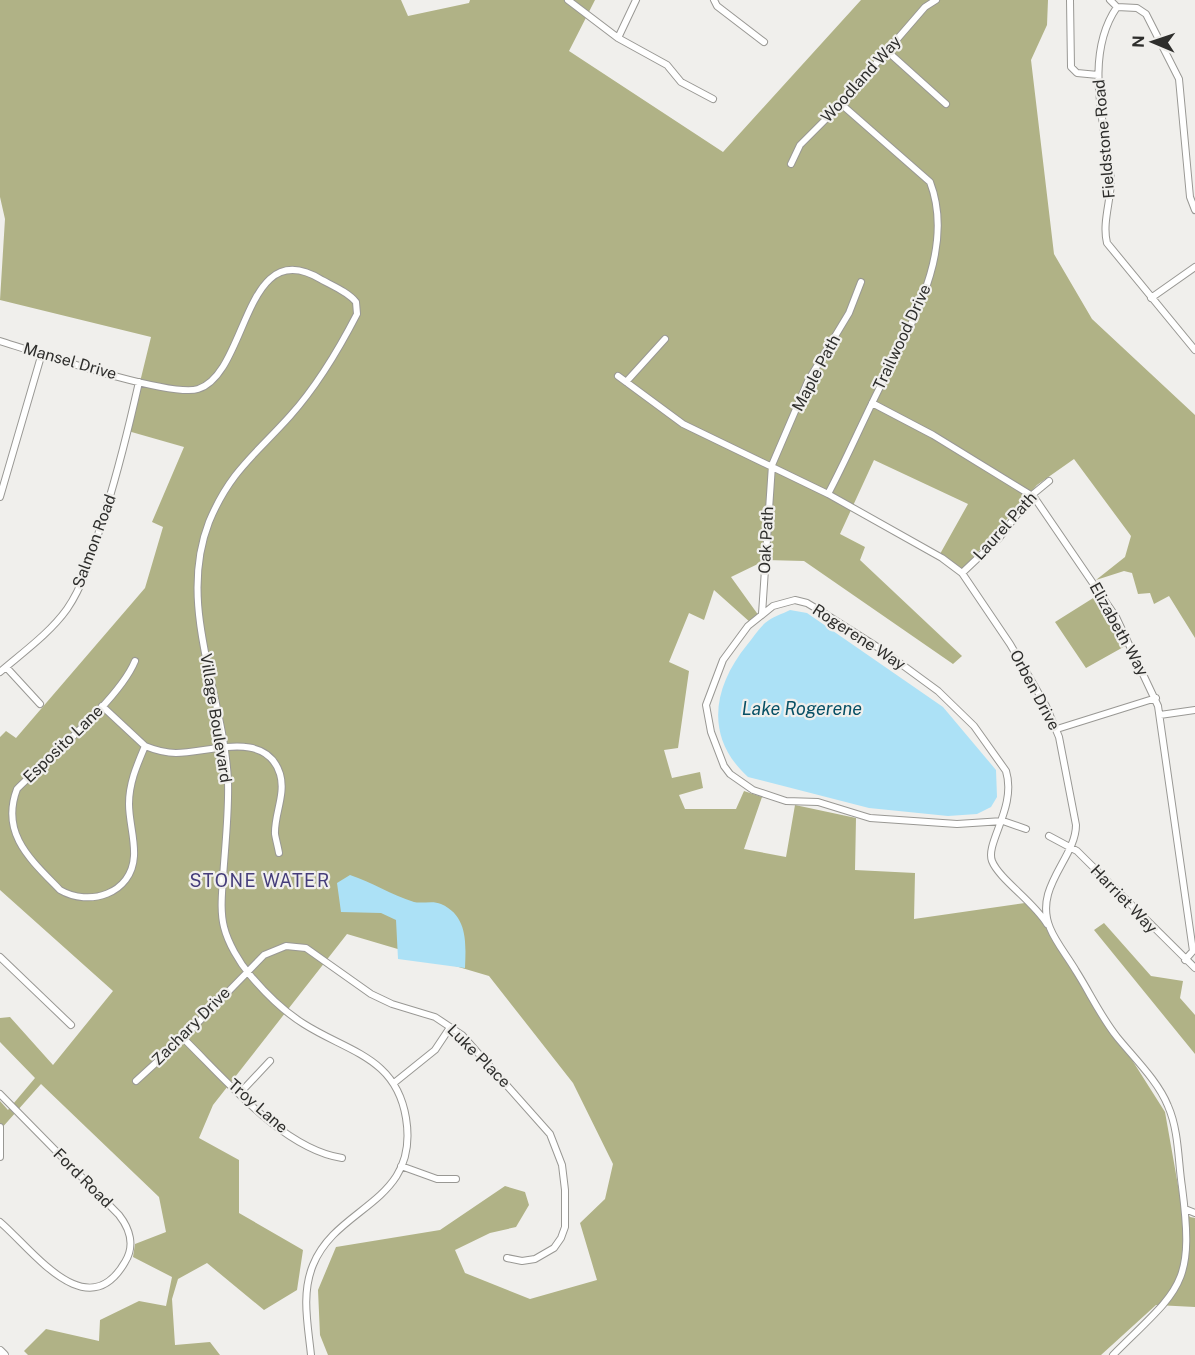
<svg xmlns="http://www.w3.org/2000/svg" width="1195" height="1355" font-family="'Public Sans',sans-serif">
<rect width="100%" height="100%" fill="#f0efec"/>
<path fill="#b0b286" d="M0,0H401L408,16L469,3L470,0H595L569,51L723,152L861,0H1048L1047,25L1031,60L1054,254L1092,319L1195,415V638L1169,596L1154,604L1150,593L1138,594L1132,573L1124,571L1096,580L1125,557L1131,536L1074,459L1037,485L963,569L940,554L968,504L874,460L840,534L865,547L860,560L962,656L953,664L804,561L766,560L731,577L759,616L751,623L714,590L704,620L689,613L669,662L689,671L678,748L664,750L672,778L700,772L703,788L679,795L685,809H736L744,791L762,797L744,849L786,857L795,805L856,818L855,870L915,873L914,919L1032,902L1165,1112L1182,1208L1190,1217L1195,1218V1307L1156,1305L1101,1355H328L320,1335L318,1290L336,1247L440,1230L505,1186L525,1192L529,1205L516,1227L490,1233L455,1250L465,1273L530,1299L597,1280L580,1223L605,1199L613,1164L573,1083L489,976L347,934L213,1105L199,1138L239,1160V1213L303,1250L297,1290L264,1310L207,1263L178,1279L172,1299L175,1345L210,1342L220,1355H28L24,1351L46,1329L99,1341L100,1320L139,1301L166,1306L172,1277L133,1257L135,1244L166,1232L159,1197L41,1084L0,1130V1101L8,1110L35,1078L0,1042V1018L10,1017L53,1065L113,991L0,890V737L6,731L16,738L145,588L163,527L152,522L184,447L128,431L151,337L0,300L5,219L0,197Z
M1098,595L1127,645L1086,668L1055,622Z
M1104,923L1151,976L1183,981L1180,998L1195,1015V1054L1094,930Z"/>
<path fill="#ace1f6" d="M790,610L807,613L943,707L996,770L997,797L991,807L977,814L948,816L869,808L748,777C704,737 713,687 747,645C753,638 758,629 765,623C772,617 782,614 790,610Z
M350,875C372,882 391,895 414,902C422,904 433,900 441,904C468,916 466,943 465,968L398,959L396,920L381,913L341,912L337,883Z"/>
<g fill="none" stroke-linecap="round" stroke-linejoin="round">
<g stroke="#999894" stroke-width="8">
<path id="street" d="M568,0L618,38L667,65L681,82L713,99
M714,0L717,6L764,42
M1070,0L1071,67L1077,73L1098,75
M1110,0L1117,7
M1117,7C1083,56 1105,125 1111,180C1111,200 1102,223 1107,243L1195,350
M1117,7L1137,8L1146,14L1179,79L1190,197L1195,210
M618,38L636,0
M887,51L946,104
M791,164L800,145L841,104L925,7L936,0
M1151,298L1195,267
M0,341C35,352 171,398 198,389C249,373 243,231 322,280C333,286 348,292 356,302L357,314C339,349 317,386 290,416C256,454 230,471 209,522C176,607 224,695 228,781C229,813 225,846 223,878C222,894 220,911 224,927C228,943 239,962 250,975C266,994 283,1011 304,1024C348,1052 396,1057 406,1118C420,1203 337,1205 313,1265C301,1294 308,1325 311,1355
M618,376L683,424L828,494L942,558L962,573L1010,644L1046,706L1059,737L1076,825C1076,858 1033,887 1050,928C1056,943 1068,957 1076,971C1090,993 1101,1017 1117,1037C1134,1058 1158,1081 1168,1106C1179,1131 1178,1161 1182,1187C1195,1287 1180,1288 1113,1355
M626,382L665,339
M872,403L933,435L1034,497L1116,617L1158,706L1193,951L1185,960
M828,494C846,460 861,425 878,391C908,329 957,252 930,182L841,104
M0,497L42,353
M962,573L999,538L1032,495L1049,481
M762,614L772,465L808,381L849,313L861,282
M135,661C119,700 49,757 17,789C0,834 31,860 60,890C89,907 132,894 134,856C135,839 129,821 129,804C129,783 137,765 145,746
M6,667L40,704
M0,672C22,653 50,633 67,609C83,586 92,555 100,528C116,480 128,431 139,382
M102,706L145,746C155,750 165,753 176,753C209,753 266,729 280,774C286,794 274,815 275,834C276,840 278,847 279,853
M1160,715L1195,710
M1057,729L1156,698
M1026,829L1003,821L957,824L870,818L818,802L786,801L753,790L730,774L724,766L711,732L706,705L723,660L748,626L773,606L795,600L807,603L822,612L882,650L938,691L974,726L1006,771C1017,807 985,843 992,861C999,879 1034,902 1047,924
M1049,836L1077,851L1195,968
M0,957L71,1025
M183,1038C225,1079 283,1149 342,1158
M136,1081L183,1038L264,955L286,946L306,948L371,994L392,1004L435,1017L462,1035L550,1134L562,1165L565,1190V1227L561,1238L554,1248L535,1259L522,1261L507,1258
M394,1083L435,1050L449,1029
M240,1093L270,1061
M0,1094L119,1215C130,1229 135,1246 125,1262C87,1328 32,1249 0,1222
M0,1127V1157
M401,1166L437,1179H456
M1185,1209L1195,1213"/>
</g>
<g stroke="#999894" stroke-width="10">
<path id="secondary" d="M0,1351L4,1355"/>
</g>
<use href="#street" stroke="#fff" stroke-width="6"/>
<use href="#secondary" stroke="#fff" stroke-width="8"/>
</g>
<g text-anchor="middle" dominant-baseline="central" stroke-width="4.5" stroke-linejoin="round" paint-order="stroke">
<g font-size="16" fill="#2e2e2c" stroke="#f0efec">
<text transform="translate(861 79) rotate(-48)">Woodland Way</text>
<text transform="translate(1104 139) rotate(-95)">Fieldstone Road</text>
<text transform="translate(902 337) rotate(-65)">Trailwood Drive</text>
<text transform="translate(70 361) rotate(16)">Mansel Drive</text>
<text transform="translate(816 373) rotate(-62)">Maple Path</text>
<text transform="translate(1005 526) rotate(-48)">Laurel Path</text>
<text transform="translate(766 540) rotate(-87)">Oak Path</text>
<text transform="translate(94 541) rotate(-70)">Salmon Road</text>
<text transform="translate(1119 629) rotate(61)">Elizabeth Way</text>
<text transform="translate(859 637) rotate(33)">Rogerene Way</text>
<text transform="translate(1035 690) rotate(62)">Orben Drive</text>
<text transform="translate(216 718) rotate(81)">Village Boulevard</text>
<text transform="translate(63 744) rotate(-44)">Esposito Lane</text>
<text transform="translate(1124 899) rotate(46)">Harriet Way</text>
<text transform="translate(191 1026) rotate(-45)">Zachary Drive</text>
<text transform="translate(479 1056) rotate(45)">Luke Place</text>
<text transform="translate(258 1106) rotate(41)">Troy Lane</text>
<text transform="translate(83 1178) rotate(45)">Ford Road</text>
</g>
<g font-size="18" font-style="italic" fill="#075065" stroke="#f0efec">
<text x="802" y="708">Lake Rogerene</text>
</g>
<g font-size="18" letter-spacing="1.5" fill="#453d7b" stroke="#f0efec">
<text x="260" y="880">STONE WATER</text>
</g>
</g>
<g transform="translate(1153 42) rotate(272)" stroke="#f0efec" stroke-width="4.5" paint-order="stroke">
<path d="M0-4.5L10 22L0 15L-10 22Z" fill="#2e2e2c"/>
<text y="-9" font-size="16" font-weight="bold" text-anchor="middle" fill="#2e2e2c">N</text>
</g>
</svg>
